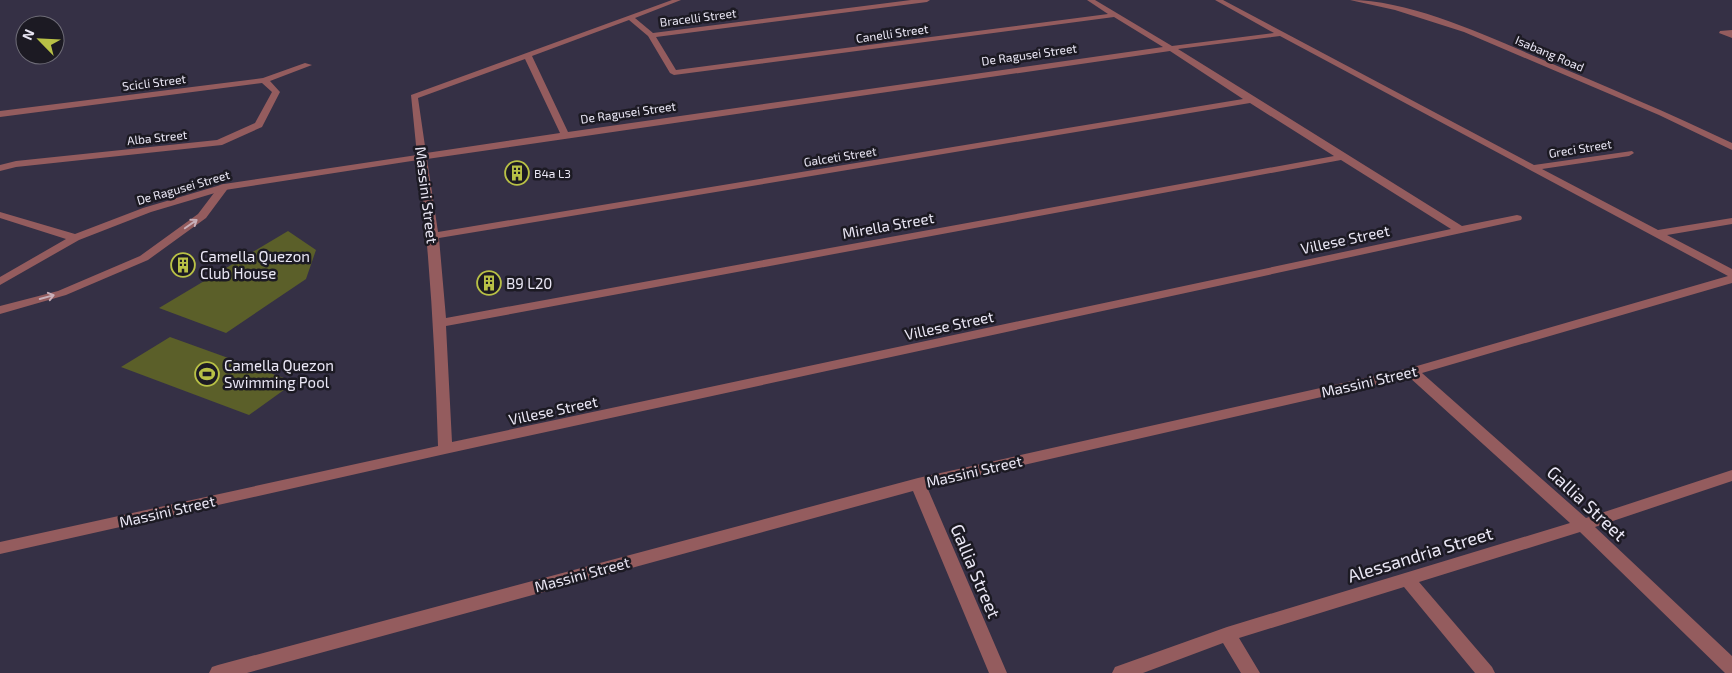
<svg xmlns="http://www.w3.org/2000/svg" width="1732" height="673" font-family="'Exo 2',sans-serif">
<rect width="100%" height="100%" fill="#353045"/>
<path fill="#5b5f29" d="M288,231L316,250L306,279L226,333L159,308Z
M170,337L295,382L249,415L121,367Z"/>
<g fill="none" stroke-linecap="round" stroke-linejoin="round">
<path fill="#945c5e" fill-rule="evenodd" d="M224,184L229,187L206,218L148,260L66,295L0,314V306L58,291L140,256L198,214L220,185Z"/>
<path fill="#945c5e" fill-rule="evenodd" d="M672,0H681L635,18L653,33L911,0H930L927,2L656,37L676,70L1108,14L1087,0H1095L1172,46L1274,33L1215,0H1223L1534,165L1632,151L1634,153L1629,156L1542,169L1658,230L1732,218V224L1667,235L1732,269V283L1422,373L1586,518L1732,470V481L1595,527L1732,656V673H1725L1580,532L1419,582L1492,667L1495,673H1475L1404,587L1239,638L1260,673H1241L1223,643L1143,673H1112L1115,667L1227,627L1570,523L1409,377L927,487L1007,673H989L913,491L247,673H209L212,667L218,665L918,478L1410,368L1728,276L1280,36L1178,49L1462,226L1517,215L1521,216L1522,218L1521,220L445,454L0,554V542L438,446C435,350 430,255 418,160L225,190L151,212L79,240L0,285V277L66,239L0,218V212L75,234L143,208L224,184L417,155L411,95ZM1114,17L1163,47L568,132L532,56L629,20L648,36L670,73L674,75ZM1170,51L1243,99L438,232L427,159ZM525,59L560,133L426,153L418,98ZM1250,103L1334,156L446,318L439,238ZM1341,160L1451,229L452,442L446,326Z
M1350,0C1410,0 1485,35 1541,59C1605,86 1669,113 1732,143V150L1659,115L1464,32L1395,10Z
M1732,30V38L1719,33L1720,31Z
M305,63L312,65L270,81L280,92L262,127L222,145L16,167L0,171V165L16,161L217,140L255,123L272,92L262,83L0,117V111L263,78Z"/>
</g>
<defs><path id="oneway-shaft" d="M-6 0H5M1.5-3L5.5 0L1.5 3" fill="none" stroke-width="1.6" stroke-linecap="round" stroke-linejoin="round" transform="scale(1.25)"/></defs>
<g stroke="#c8afb9">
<use href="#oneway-shaft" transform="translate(191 224) rotate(-35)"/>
<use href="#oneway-shaft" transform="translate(47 297) rotate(-15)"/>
</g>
<defs>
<g id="building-ring" transform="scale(1.25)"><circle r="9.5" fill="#1c1a23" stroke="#b9c146" stroke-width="1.5"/><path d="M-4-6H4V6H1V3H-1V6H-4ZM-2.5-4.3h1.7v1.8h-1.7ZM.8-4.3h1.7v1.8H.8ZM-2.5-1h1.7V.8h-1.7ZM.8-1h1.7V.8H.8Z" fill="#b9c146"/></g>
<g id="stadium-ring" transform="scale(1.25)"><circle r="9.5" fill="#1c1a23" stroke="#b9c146" stroke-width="1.5"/><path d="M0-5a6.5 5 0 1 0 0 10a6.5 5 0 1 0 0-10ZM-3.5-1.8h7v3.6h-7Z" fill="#b9c146"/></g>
</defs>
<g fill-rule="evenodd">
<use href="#building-ring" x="517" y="173"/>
<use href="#building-ring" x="183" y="265"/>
<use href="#building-ring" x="489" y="283"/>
<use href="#stadium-ring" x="207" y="374"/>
</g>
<g text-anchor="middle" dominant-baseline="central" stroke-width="5" stroke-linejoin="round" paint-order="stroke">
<g font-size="12" fill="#eae7f5" stroke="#1c1a23">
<text transform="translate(698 17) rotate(-7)">Bracelli Street</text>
<text transform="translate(892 33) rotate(-8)">Canelli Street</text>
<text transform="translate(1550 53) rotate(23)">Isabang Road</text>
<text transform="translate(1029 54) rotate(-8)">De Ragusei Street</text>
<text transform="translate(154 82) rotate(-7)">Scicli Street</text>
<text transform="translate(628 112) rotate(-8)">De Ragusei Street</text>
<text transform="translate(157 137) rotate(-6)">Alba Street</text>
<text transform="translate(1580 148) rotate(-9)">Greci Street</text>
<text transform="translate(840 156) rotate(-9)">Galceti Street</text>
<text transform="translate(183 187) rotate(-16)">De Ragusei Street</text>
</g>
<g font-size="12" fill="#eae7f5" stroke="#1c1a23" text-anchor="start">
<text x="534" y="173">B4a L3</text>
</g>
<g font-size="15" fill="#eae7f5" stroke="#1c1a23">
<text transform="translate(427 195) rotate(83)">Massini Street</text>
<text transform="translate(888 225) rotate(-10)">Mirella Street</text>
<text transform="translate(1345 239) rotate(-12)">Villese Street</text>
<text transform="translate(949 325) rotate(-12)">Villese Street</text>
<text transform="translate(1369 381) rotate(-13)">Massini Street</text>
<text transform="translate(553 410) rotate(-12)">Villese Street</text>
<text transform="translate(974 471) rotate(-13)">Massini Street</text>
<text transform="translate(167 511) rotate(-13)">Massini Street</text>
<text transform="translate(582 574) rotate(-15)">Massini Street</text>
</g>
<g font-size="15" fill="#eae7f5" stroke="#1c1a23" text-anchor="start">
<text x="200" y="256">Camella Quezon<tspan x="200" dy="17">Club House</tspan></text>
<text x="506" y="283">B9 L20</text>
<text x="224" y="365">Camella Quezon<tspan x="224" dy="17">Swimming Pool</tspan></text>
</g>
<g font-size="18" fill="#eae7f5" stroke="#1c1a23">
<text transform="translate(1587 503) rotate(43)">Gallia Street</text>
<text transform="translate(1420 554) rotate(-17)">Alessandria Street</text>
<text transform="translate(976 571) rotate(67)">Gallia Street</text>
</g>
</g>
<g transform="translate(40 40) rotate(294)"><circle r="24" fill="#1c1a23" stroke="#6e6c77"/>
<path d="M0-4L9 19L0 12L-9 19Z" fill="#b9c146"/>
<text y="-8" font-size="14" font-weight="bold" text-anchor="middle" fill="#eae7f5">N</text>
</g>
</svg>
